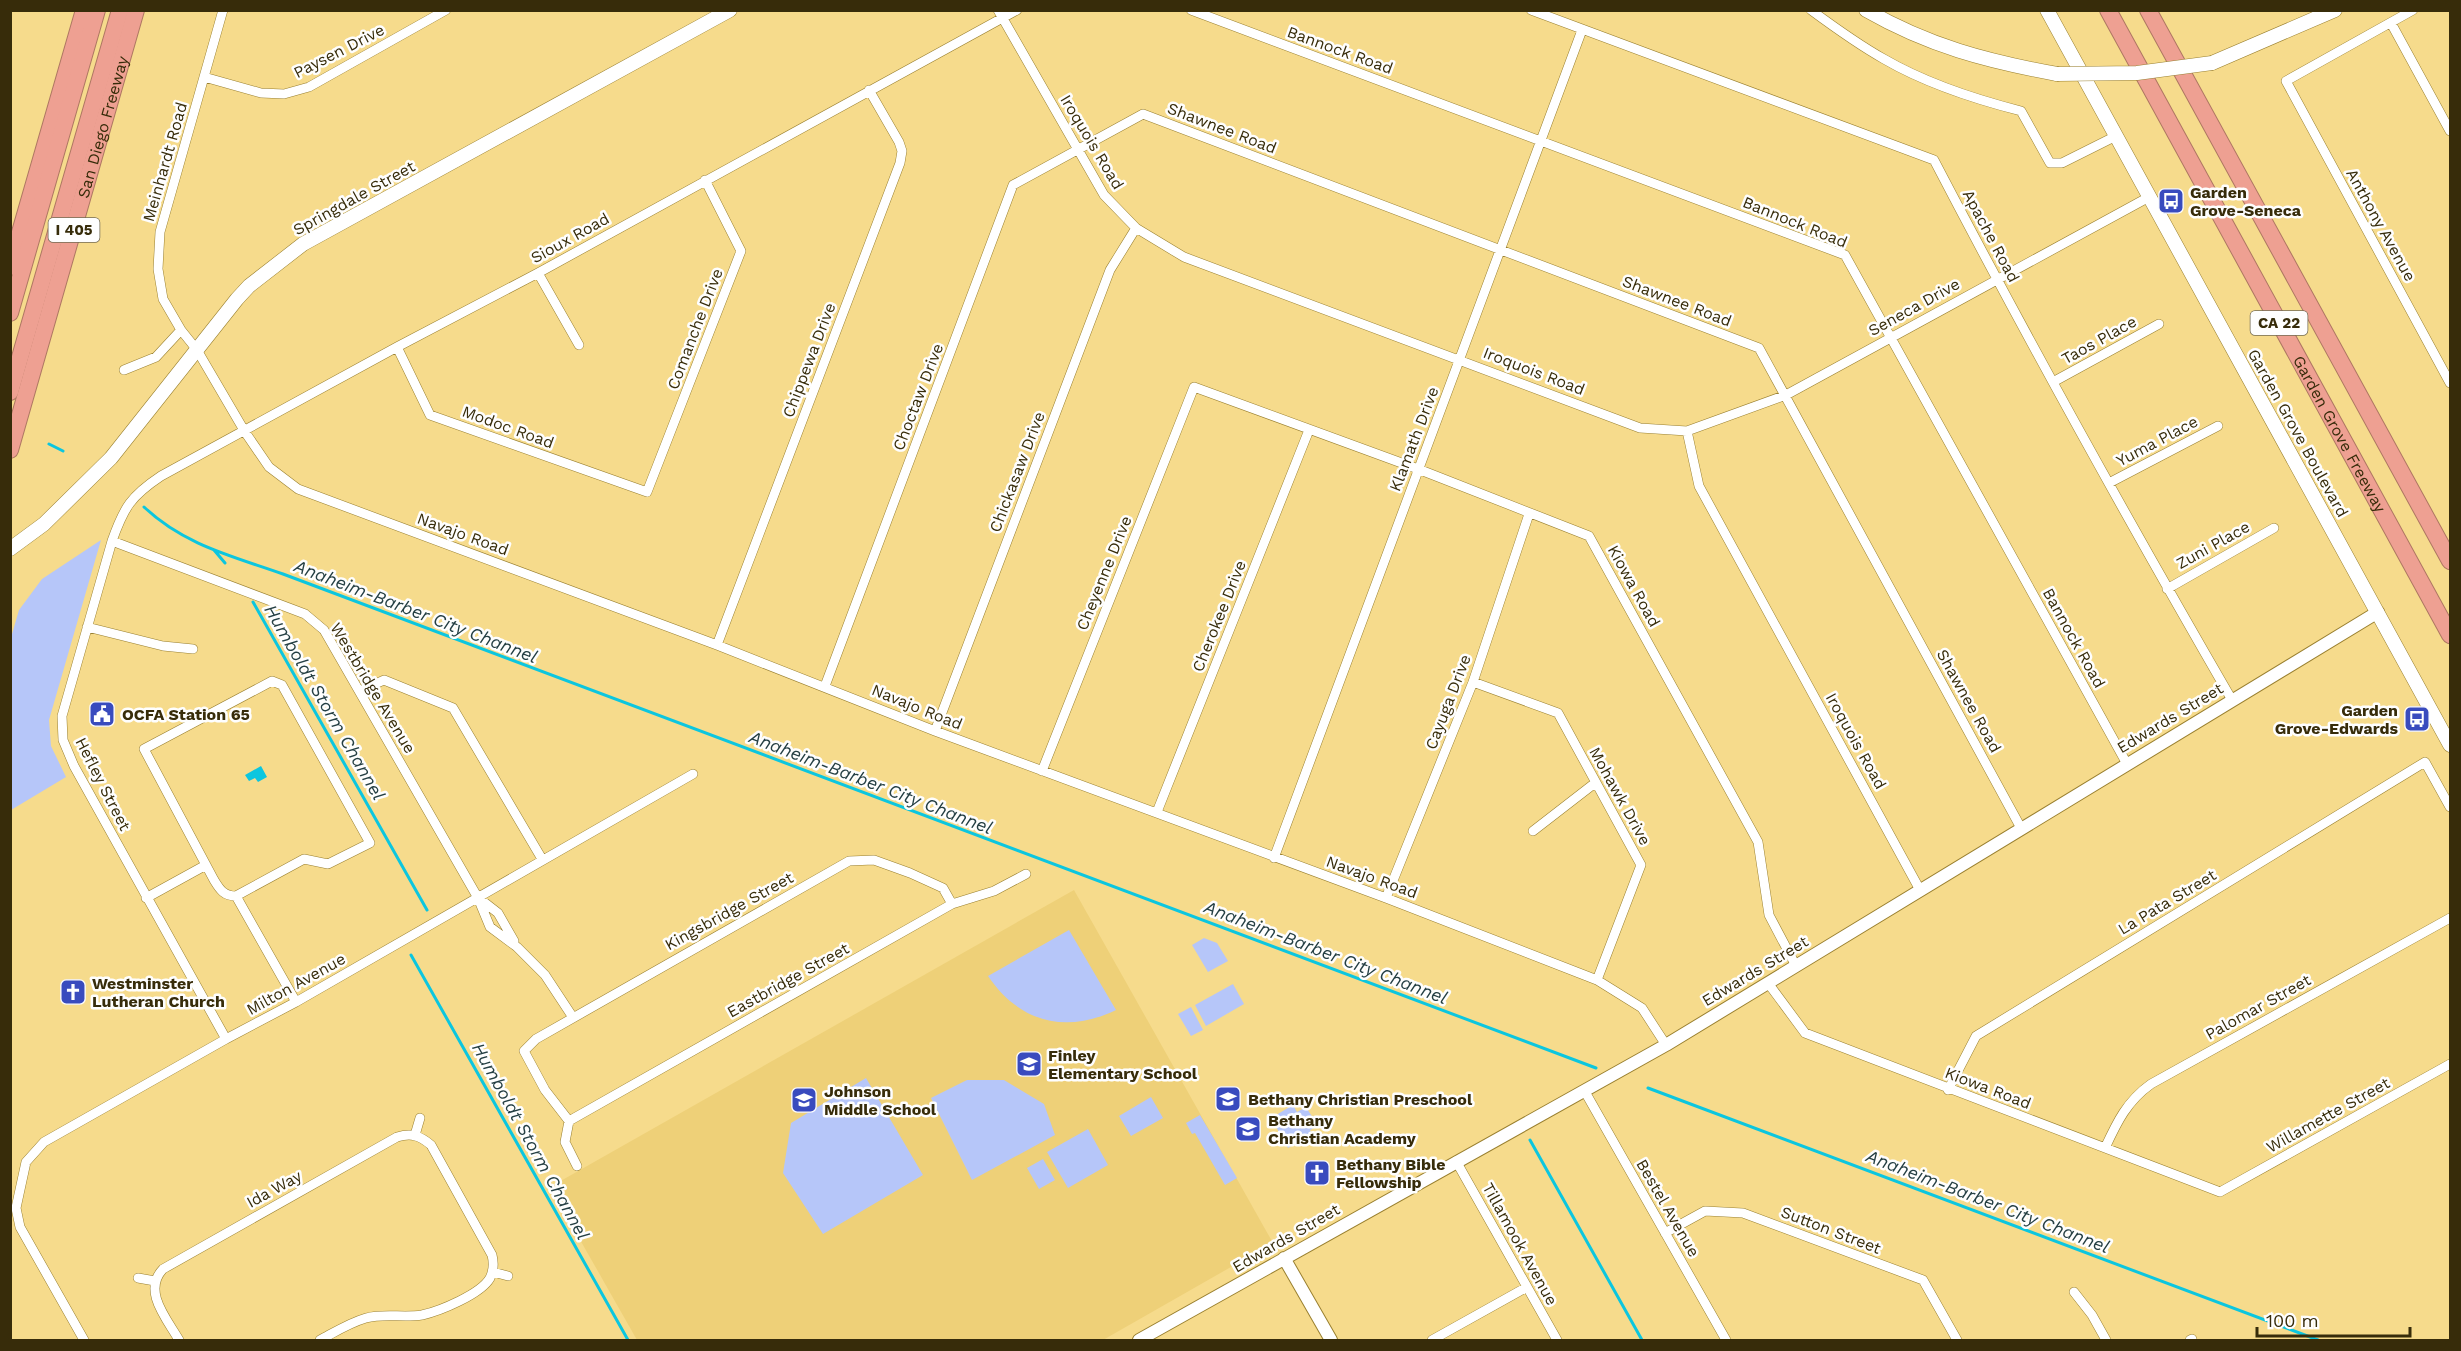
<svg xmlns="http://www.w3.org/2000/svg" width="2461" height="1351" font-family="'Work Sans',sans-serif">
<rect width="100%" height="100%" fill="#f6db8c"/>
<path fill="#eed078" d="M1074,890L1273,1243L1103,1340H637L550,1187Z"/>
<path fill="#b6c6f9" d="M101,540L49,720L51,746L66,777L11,810L10,641L19,610L42,579Z
M1069,930L1116,1010C1066,1034 1020,1023 988,976Z
M1204,938L1217,943L1228,961L1208,972L1192,945Z
M1233,984L1244,1004L1206,1026L1195,1005Z
M1191,1007L1203,1030L1191,1036L1178,1014Z
M866,1078L923,1175L823,1234L783,1173L791,1123Z
M967,1080H1004L1044,1104L1055,1135L972,1180L931,1098Z
M1151,1097L1163,1118L1131,1136L1119,1116Z
M1293,1105L1297,1112L1306,1107L1318,1126L1310,1130L1312,1134L1288,1148L1271,1118Z
M1200,1115L1237,1178L1225,1185L1195,1133L1192,1134L1186,1123Z
M1088,1129L1108,1165L1068,1188L1047,1152Z
M1043,1159L1055,1180L1039,1189L1027,1168Z"/>
<path fill="#0cc6df" d="M261,766L267,777L258,782L255,778L249,781L245,775Z"/>
<g fill="none" stroke-linecap="round" stroke-linejoin="round">
<path stroke="#0cc6df" stroke-width="3" d="M49,444L63,451
M144,507C184,545 232,556 283,574L1596,1068
M214,550L225,563
M253,602L427,910
M411,955L628,1340
M1648,1088L2318,1340
M1530,1140L1642,1340"/>
<g stroke="#9a8030" stroke-width="10">
<path id="minor" d="M223,10L160,232L158,269L163,299L181,330L197,350L245,432L269,467L298,489L717,645L935,731L1386,898L1597,980L1642,1008L1666,1045
M998,10L1104,195L1136,228L1184,257L1640,428L1687,431L1699,486L1920,890
M1191,10L1845,255L2127,764
M1531,10L1934,160C2029,342 2129,522 2232,700
M1811,10C1834,27 1859,45 1884,59C1927,84 1974,99 2021,111L2050,163H2062L2116,136
M2413,10L2286,81L2450,383
M2391,23L2450,131
M204,77L261,93L284,94L309,87L446,10
M538,273L579,345
M397,347L430,415L647,492L741,251L705,180
M124,370L156,357L181,330
M2053,382L2159,324
M1687,431L1786,395L2149,197
M2109,483L2218,426
M112,541L305,614L324,630L478,898L490,927L517,947L545,975L572,1016
M2167,589L2274,528
M87,627L163,646L193,649
M717,645L900,163L902,151L899,142L869,90
M272,681L282,685L370,843L328,864L304,859L236,896C224,896 220,890 214,880L144,749Z
M1473,682L1558,713L1641,865L1597,980
M825,686L1013,185L1143,114L1759,348L2021,828
M360,691L384,680L453,708L542,859
M935,731L1110,270L1136,228
M1042,771L1194,387L1418,469L1589,536L1758,842L1769,915L1796,966
M1157,812L1309,430
M1533,831L1595,783
M1274,858L1582,30
M236,896L296,1002
M146,898L206,865
M1386,898L1473,682L1529,514
M480,899L498,913L514,941
M1768,983L1805,1033L2220,1192L2450,1064
M226,1039L74,766L63,740L62,716L112,541C124,507 131,496 161,476L397,347L538,273L1017,10
M1584,1090L1726,1340
M1948,1090L1976,1036L2425,762L2450,807
M569,1121L952,904L994,891L1026,874
M415,1135L420,1118
M2105,1148C2117,1122 2127,1101 2151,1084L2450,918
M1456,1161L1557,1340
M577,1166L565,1142L569,1121L545,1090L524,1051L536,1039L849,861L874,860L910,873L943,888L952,904
M1665,1233L1705,1211L1743,1213L1923,1280L1957,1340
M493,1272L508,1276
M138,1278L155,1281
M2074,1292L2092,1315L2106,1340
M84,1340L20,1227L16,1208L26,1162L44,1142L226,1039L296,1002L693,774
M179,1340C167,1319 142,1291 163,1269L397,1137C411,1133 419,1135 431,1145L492,1255C494,1263 494,1270 490,1278C481,1294 440,1311 422,1315C403,1318 384,1313 366,1318C349,1323 335,1332 320,1340
M1432,1340L1527,1287
M2190,1340L2192,1339"/>
</g>
<g stroke="#9a8030" stroke-width="14">
<path id="tertiary" d="M1284,1258L1331,1340
M1139,1340L1666,1045L2378,612"/>
</g>
<g stroke="#9a8030" stroke-width="15">
<path id="secondary" d="M1866,10C1929,46 1986,61 2057,74
M2047,10L2450,745
M2212,63L2335,10
M10,549L44,524L111,458L237,299L249,286L303,244L730,10"/>
</g>
<g stroke="#ae7762" stroke-width="18">
<g id="motorway">
<path id="s1" d="M2108,10L2450,635"/>
<path d="M2148,10L2450,561"/>
<path d="M10,267L84,10"/>
<path d="M10,313L97,10"/>
<path d="M10,392L120,10"/>
<path id="s2" d="M10,450L136,10"/>
</g>
</g>
<use href="#minor" stroke="#fff" stroke-width="9"/>
<use href="#tertiary" stroke="#fff" stroke-width="12"/>
<use href="#secondary" stroke="#fff" stroke-width="14"/>
<use href="#motorway" stroke="#eea092" stroke-width="16"/>
<g stroke="#9a8030" stroke-width="15" stroke-linecap="butt">
<path id="secondary-bridge" d="M2057,74L2137,73L2212,63"/>
</g>
<use href="#secondary-bridge" stroke="#fff" stroke-width="14"/>
</g>
<defs>
<g id="bus-square" transform="scale(1.35)"><rect x="-9" y="-9" width="18" height="18" rx="4" fill="#394bbe" stroke="#fefefe"/><path d="M-5-6H5V4H4V6H2V4H-2V6H-4V4H-5ZM-3.5-4V0h7V-4ZM-3.5 1.2v1.5H-2V1.2ZM2 1.2v1.5H3.5V1.2Z" fill="#fff"/></g>
<g id="civic-square" transform="scale(1.35)"><rect x="-9" y="-9" width="18" height="18" rx="4" fill="#394bbe" stroke="#fefefe"/><path d="M-.6-6.5H3V-4.5H.6V-3L4-1V1h2V6H-6V1h2V-1L-.6-3ZM-1.2 2.5V6h2.4V2.5Z" fill="#fff"/></g>
<g id="church-square" transform="scale(1.35)"><rect x="-9" y="-9" width="18" height="18" rx="4" fill="#394bbe" stroke="#fefefe"/><path d="M-1.2-6h2.4v3.5h3.3v2.4h-3.3V6h-2.4V-.1h-3.3v-2.4h3.3Z" fill="#fff"/></g>
<g id="school-square" transform="scale(1.35)"><rect x="-9" y="-9" width="18" height="18" rx="4" fill="#394bbe" stroke="#fefefe"/><path d="M0-5L7-2L0 1L-7-2ZM-4 1L0 2.5L4 1V4Q0 6-4 4Z" fill="#fff"/></g>
</defs>
<g fill-rule="evenodd">
<use href="#bus-square" x="2171" y="201"/>
<use href="#civic-square" x="102" y="714"/>
<use href="#bus-square" x="2417" y="719"/>
<use href="#church-square" x="73" y="992"/>
<use href="#school-square" x="1029" y="1064"/>
<use href="#school-square" x="1228" y="1099"/>
<use href="#school-square" x="804" y="1100"/>
<use href="#school-square" x="1248" y="1129"/>
<use href="#church-square" x="1317" y="1173"/>
</g>
<g text-anchor="middle" dominant-baseline="central" stroke-width="5" stroke-linejoin="round" paint-order="stroke">
<g fill="#fefefe" stroke="#736b53" stroke-width="1.5">
<rect x="48.5" y="218" width="51" height="24" rx="4.5"/>
<rect x="2250.5" y="311" width="57" height="24" rx="4.5"/>
</g>
<g font-size="15" font-weight="bold" fill="#372c0a">
<text x="74" y="230">I 405</text>
<text x="2279" y="323">CA 22</text>
</g>
<g font-size="16" fill="#372c0a" stroke="#fefefe">
<text transform="translate(1340 50) rotate(20)">Bannock Road</text>
<text transform="translate(339 51) rotate(-27)">Paysen Drive</text>
<text stroke="none"><textPath href="#s2" startOffset="336">San Diego Freeway</textPath></text>
<text transform="translate(1222 128) rotate(21)">Shawnee Road</text>
<text transform="translate(1092 142) rotate(59)">Iroquois Road</text>
<text transform="translate(165 162) rotate(-74)">Meinhardt Road</text>
<text transform="translate(354 198) rotate(-29)">Springdale Street</text>
<text transform="translate(1795 222) rotate(22)">Bannock Road</text>
<text transform="translate(2381 225) rotate(61)">Anthony Avenue</text>
<text transform="translate(1991 236) rotate(62)">Apache Road</text>
<text transform="translate(570 238) rotate(-29)">Sioux Road</text>
<text transform="translate(1677 301) rotate(21)">Shawnee Road</text>
<text transform="translate(1914 307) rotate(-29)">Seneca Drive</text>
<text transform="translate(695 329) rotate(-69)">Comanche Drive</text>
<text transform="translate(2099 340) rotate(-29)">Taos Place</text>
<text transform="translate(809 360) rotate(-69)">Chippewa Drive</text>
<text transform="translate(1534 371) rotate(21)">Iroquois Road</text>
<text transform="translate(918 397) rotate(-69)">Choctaw Drive</text>
<text transform="translate(508 427) rotate(20)">Modoc Road</text>
<text transform="translate(2298 433) rotate(61)">Garden Grove Boulevard</text>
<text stroke="none"><textPath href="#s1" startOffset="483">Garden Grove Freeway</textPath></text>
<text transform="translate(1414 439) rotate(-69)">Klamath Drive</text>
<text transform="translate(2157 441) rotate(-28)">Yuma Place</text>
<text transform="translate(1017 472) rotate(-69)">Chickasaw Drive</text>
<text transform="translate(463 534) rotate(20)">Navajo Road</text>
<text transform="translate(2213 545) rotate(-29)">Zuni Place</text>
<text transform="translate(1104 573) rotate(-68)">Cheyenne Drive</text>
<text transform="translate(1634 586) rotate(61)">Kiowa Road</text>
<text transform="translate(1219 616) rotate(-68)">Cherokee Drive</text>
<text transform="translate(2074 638) rotate(61)">Bannock Road</text>
<text transform="translate(373 688) rotate(59)">Westbridge Avenue</text>
<text transform="translate(1969 701) rotate(61)">Shawnee Road</text>
<text transform="translate(1448 702) rotate(-69)">Cayuga Drive</text>
<text transform="translate(917 707) rotate(22)">Navajo Road</text>
<text transform="translate(2170 718) rotate(-31)">Edwards Street</text>
<text transform="translate(1856 741) rotate(61)">Iroquois Road</text>
<text transform="translate(103 784) rotate(63)">Hefley Street</text>
<text transform="translate(1620 796) rotate(61)">Mohawk Drive</text>
<text transform="translate(1372 877) rotate(20)">Navajo Road</text>
<text transform="translate(2167 902) rotate(-31)">La Pata Street</text>
<text transform="translate(729 911) rotate(-29)">Kingsbridge Street</text>
<text transform="translate(1755 971) rotate(-31)">Edwards Street</text>
<text transform="translate(788 980) rotate(-29)">Eastbridge Street</text>
<text transform="translate(296 984) rotate(-29)">Milton Avenue</text>
<text transform="translate(2258 1007) rotate(-29)">Palomar Street</text>
<text transform="translate(1988 1088) rotate(21)">Kiowa Road</text>
<text transform="translate(2328 1115) rotate(-29)">Willamette Street</text>
<text transform="translate(274 1189) rotate(-29)">Ida Way</text>
<text transform="translate(1668 1208) rotate(60)">Bestel Avenue</text>
<text transform="translate(1831 1230) rotate(21)">Sutton Street</text>
<text transform="translate(1286 1238) rotate(-30)">Edwards Street</text>
<text transform="translate(1520 1244) rotate(61)">Tillamook Avenue</text>
</g>
<g font-size="16" font-weight="bold" fill="#372c0a" stroke="#fefefe" text-anchor="start">
<text x="2190" y="192">Garden<tspan x="2190" dy="18">Grove-Seneca</tspan></text>
<text x="2398" y="710" text-anchor="end">Garden<tspan x="2398" dy="18">Grove-Edwards</tspan></text>
<text x="122" y="714">OCFA Station 65</text>
<text x="92" y="983">Westminster<tspan x="92" dy="18">Lutheran Church</tspan></text>
<text x="1048" y="1055">Finley<tspan x="1048" dy="18">Elementary School</tspan></text>
<text x="824" y="1091">Johnson<tspan x="824" dy="18">Middle School</tspan></text>
<text x="1248" y="1099">Bethany Christian Preschool</text>
<text x="1268" y="1120">Bethany<tspan x="1268" dy="18">Christian Academy</tspan></text>
<text x="1336" y="1164">Bethany Bible<tspan x="1336" dy="18">Fellowship</tspan></text>
</g>
<g font-size="18" font-style="italic" fill="#253f43" stroke="#fefefe">
<text transform="translate(416 611) rotate(21)">Anaheim-Barber City Channel</text>
<text transform="translate(325 702) rotate(60)">Humboldt Storm Channel</text>
<text transform="translate(871 782) rotate(21)">Anaheim-Barber City Channel</text>
<text transform="translate(1326 952) rotate(21)">Anaheim-Barber City Channel</text>
<text transform="translate(531 1141) rotate(61)">Humboldt Storm Channel</text>
<text transform="translate(1988 1201) rotate(21)">Anaheim-Barber City Channel</text>
</g>
</g>
<rect width="2461" height="1351" fill="none" stroke="#372c0a" stroke-width="24"/>
<path d="M2257 1327v9h153v-9" fill="none" stroke="#372c0a" stroke-width="3"/>
<text x="2266" y="1327" font-size="18" fill="#372c0a" stroke="#fefefe" stroke-width="4.5" paint-order="stroke">100 m</text>
</svg>
